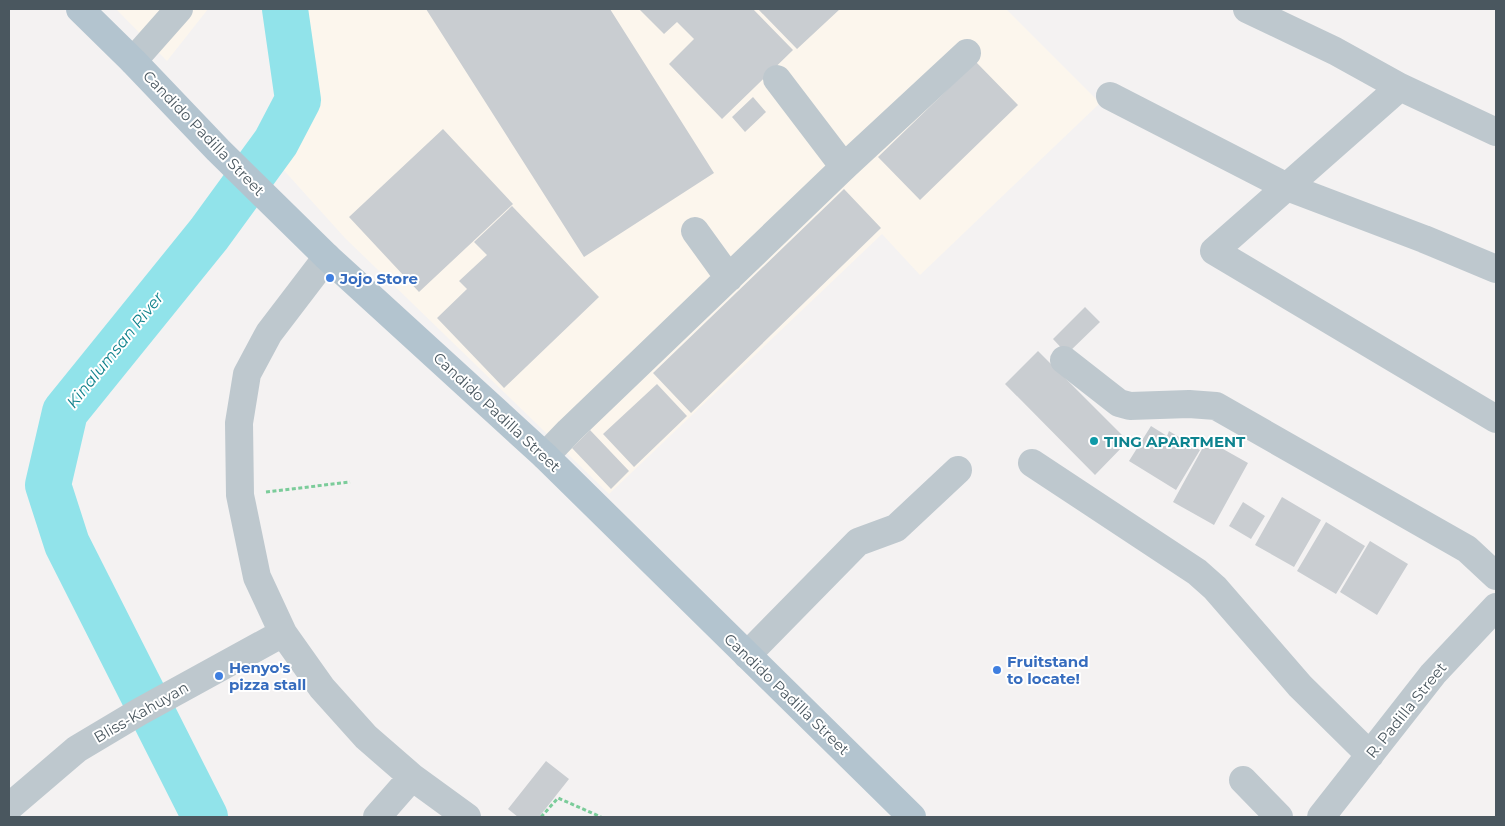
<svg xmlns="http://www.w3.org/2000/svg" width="1505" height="826" font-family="Montserrat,sans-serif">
<rect width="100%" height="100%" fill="#f4f2f2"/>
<path fill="#fcf6ed" d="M116,9H208L167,61Z
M299,9H1006L1100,103L920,275L882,234L609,494L345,238L280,166L318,90L317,64Z"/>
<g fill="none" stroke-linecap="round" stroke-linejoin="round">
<path stroke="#91e3ea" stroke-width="46" d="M205,817L67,544L48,485L65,412L209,234L276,142L298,100L285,9"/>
</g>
<path fill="#c9cdd1" d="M426,9H610L714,173L584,257Z
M639,9H753L793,50L722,119L669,64L694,39L677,22L664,34Z
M758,9H840L797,49Z
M976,62L1018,105L920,200L878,157Z
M753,97L766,112L745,132L732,117Z
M443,129L513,204L419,292L349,217Z
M844,189L881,228L691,413L653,373Z
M512,206L599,297L504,388L437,318L467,289L459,281L487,255L474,242Z
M1085,307L1100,322L1067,354L1053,339Z
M1038,351L1128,441L1095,475L1005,384Z
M657,384L687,416L634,467L603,434Z
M1151,426L1167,436L1169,431L1200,450L1176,490L1129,461Z
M590,430L629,471L611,489L572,448Z
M1207,440L1248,463L1214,525L1173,502Z
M1282,497L1321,520L1294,567L1255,545Z
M1243,502L1265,516L1251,539L1229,526Z
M1326,522L1365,546L1336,594L1297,571Z
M1370,541L1408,564L1377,615L1340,592Z
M546,761L569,779L539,817H518L508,809Z"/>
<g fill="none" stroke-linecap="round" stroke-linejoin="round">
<path stroke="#7bcc9a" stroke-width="3" stroke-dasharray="4 2.5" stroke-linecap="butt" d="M266,492L350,482
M541,817L558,798L601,817"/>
<path stroke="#bec8ce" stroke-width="28" d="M1247,9L1335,51L1400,87L1496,132
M133,61L179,9
M777,79L844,167
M1400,87L1214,251L1496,419
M1110,96L1287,187L1424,239L1496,269
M695,231L729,278
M327,257L269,333L247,374L239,423L240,495L257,577L283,633L322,688L366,737L412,777L467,817
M1064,360L1119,403L1130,406L1189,404L1216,406L1467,549L1496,576
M545,456L569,431L844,167L967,53
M1032,463L1197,572L1215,588L1300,686L1370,755
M747,655L858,542L896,528L958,470
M1243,780L1279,817
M9,807L77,749L139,712L283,633
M377,817L412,777
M1321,817L1433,674L1496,607"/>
<path stroke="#b3c4cf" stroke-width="28" d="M80,9L133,61L218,150L327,257L545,456L912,817"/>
</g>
<g fill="#3f7fe0" stroke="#fff" stroke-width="2">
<circle cx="330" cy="278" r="5"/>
<circle cx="997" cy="670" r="5"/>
<circle cx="219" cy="676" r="5"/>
</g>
<circle fill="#0f9aa8" stroke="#fff" stroke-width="2" cx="1094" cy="441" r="5"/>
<g text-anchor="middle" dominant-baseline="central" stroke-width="4" stroke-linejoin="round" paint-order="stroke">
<g font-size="15" fill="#4a575f" stroke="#fff">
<text transform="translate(204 133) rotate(46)">Candido Padilla Street</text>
<text transform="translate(497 412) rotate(43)">Candido Padilla Street</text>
<text transform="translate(787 694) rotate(44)">Candido Padilla Street</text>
<text transform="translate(1406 710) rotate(-51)">R. Padilla Street</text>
<text transform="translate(141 712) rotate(-30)">Bliss-Kahuyan</text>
</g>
<g font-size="15" font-weight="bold" fill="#366cbe" stroke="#fff" text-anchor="start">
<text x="340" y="278">Jojo Store</text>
<text x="1007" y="661">Fruitstand<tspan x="1007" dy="17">to locate!</tspan></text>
<text x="229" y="667">Henyo's<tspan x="229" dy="17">pizza stall</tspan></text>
</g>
<g font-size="15" font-weight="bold" fill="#0d838f" stroke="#fff" text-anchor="start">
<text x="1104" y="441">TING APARTMENT</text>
</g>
<g font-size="16" font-style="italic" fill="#11828c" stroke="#fff">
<text transform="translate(115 350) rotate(-51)">Kinalumsan River</text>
</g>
</g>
<rect width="1505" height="826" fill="none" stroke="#4a575f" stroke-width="20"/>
</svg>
